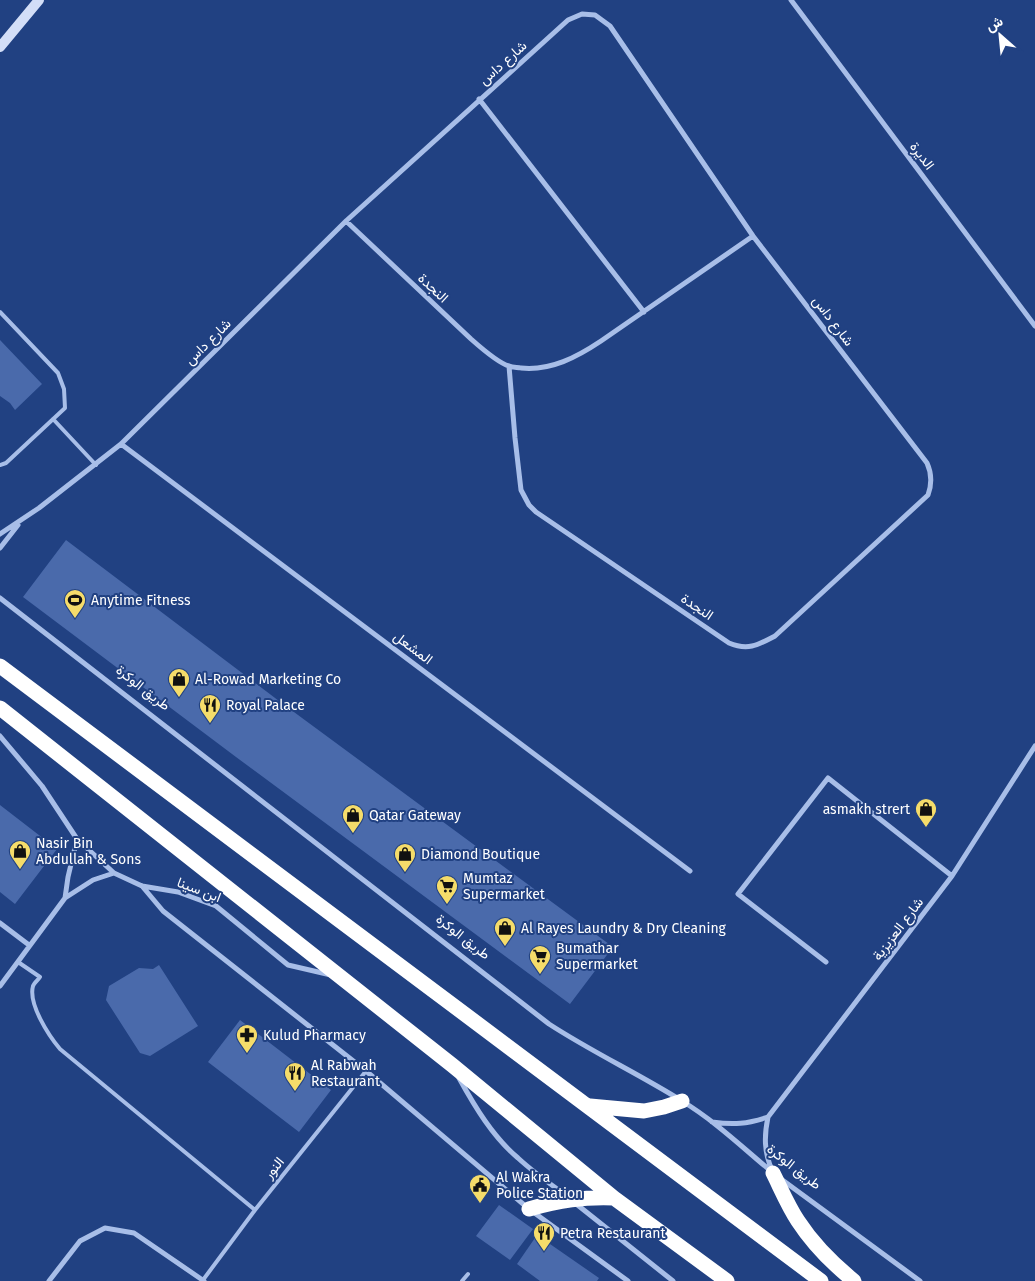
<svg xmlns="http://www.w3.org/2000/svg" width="1035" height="1281" font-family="'Fira Sans',Vazirmatn,sans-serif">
<rect width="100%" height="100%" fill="#214182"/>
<path fill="#4a6aab" d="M0,340L42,384L15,410L10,403L0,396Z
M66,540L279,701L613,947L570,1004L236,757L23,597Z
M0,805L57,849L15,904L0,892Z
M159,965L198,1026L150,1056L140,1053L106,1000L109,986L139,968L153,969Z
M240,1020L331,1090L299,1132L208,1062Z
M499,1205L533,1229L510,1260L476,1236Z
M537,1235L599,1278L597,1281H540L517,1264Z"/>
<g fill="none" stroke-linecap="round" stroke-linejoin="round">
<path stroke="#a8bee8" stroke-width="4" d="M0,312L58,373L64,389L65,408L6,463L0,465
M53,419L96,465
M18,962L40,977C38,980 34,983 33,986C28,1004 49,1036 60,1049L255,1210
M203,1280L255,1210L366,1071
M462,1281L468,1274"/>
<path stroke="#a8bee8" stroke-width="5" d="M791,0L1035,326
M479,99L644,312
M346,221L471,339C480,347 498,363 509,366C513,368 518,367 521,368C551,371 577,357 601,341L753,236
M121,444L690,871
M0,534L39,508L121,444L346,221L568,20L582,14L595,15L610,26L753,236L927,463C932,474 932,484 928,495L775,636C758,645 748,651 729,643L536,512L529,505L521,490L515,438L509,366
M0,548L18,525
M0,598L549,1024C592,1052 639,1074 682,1101C715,1121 743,1148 772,1172
M0,736L42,786L77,839L68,877L65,898
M77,839L114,873
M142,886L163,911L366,1071L529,1209L628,1281
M0,923L29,945
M826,962L738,894L828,778L952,876
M0,986L65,898L93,880L114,873L142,886L178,892L216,906L288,965L331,975
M459,1078C475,1107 493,1137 518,1158C533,1172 550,1184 567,1196
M712,1122C734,1125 747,1124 768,1117
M772,1170C764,1152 764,1136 768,1117L952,876L1035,746
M781,1179L920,1281
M575,1203L673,1281
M49,1281L80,1241L105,1228L134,1233L204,1281"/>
<path stroke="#d3def7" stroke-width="10" d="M0,47L39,0"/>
<path stroke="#fff" stroke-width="15" d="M0,666L821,1281
M0,708L452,1065L614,1198L727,1281
M590,1106L644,1111L664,1107L682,1101
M773,1173C781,1189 788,1206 798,1221C813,1244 833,1264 854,1281
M529,1209C560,1200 583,1197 614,1198"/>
</g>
<defs>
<g id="stadium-pin" transform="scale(1.125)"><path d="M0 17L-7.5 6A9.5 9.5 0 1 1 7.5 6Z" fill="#f5dc6a" stroke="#214182"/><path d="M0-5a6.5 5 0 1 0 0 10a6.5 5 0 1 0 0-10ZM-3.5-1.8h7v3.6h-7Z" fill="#111"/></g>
<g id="shop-pin" transform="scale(1.125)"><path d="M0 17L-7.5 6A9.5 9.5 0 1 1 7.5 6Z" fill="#f5dc6a" stroke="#214182"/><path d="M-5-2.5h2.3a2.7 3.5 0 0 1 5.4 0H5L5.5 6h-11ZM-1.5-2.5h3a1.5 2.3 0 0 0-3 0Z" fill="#111"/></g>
<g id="restaurant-pin" transform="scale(1.125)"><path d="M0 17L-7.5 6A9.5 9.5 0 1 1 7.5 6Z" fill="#f5dc6a" stroke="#214182"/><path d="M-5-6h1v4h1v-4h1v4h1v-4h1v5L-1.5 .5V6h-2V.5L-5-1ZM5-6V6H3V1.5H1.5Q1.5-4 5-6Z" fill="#111"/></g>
<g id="supermarket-pin" transform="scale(1.125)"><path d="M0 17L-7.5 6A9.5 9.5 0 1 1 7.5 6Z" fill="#f5dc6a" stroke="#214182"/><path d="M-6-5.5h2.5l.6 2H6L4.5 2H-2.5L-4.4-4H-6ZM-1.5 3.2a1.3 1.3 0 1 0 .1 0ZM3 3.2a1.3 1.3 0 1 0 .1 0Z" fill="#111"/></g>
<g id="pharmacy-pin" transform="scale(1.125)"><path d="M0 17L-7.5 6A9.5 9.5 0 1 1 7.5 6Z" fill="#f5dc6a" stroke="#214182"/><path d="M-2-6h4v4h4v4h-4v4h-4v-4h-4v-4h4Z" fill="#111"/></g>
<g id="civic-pin" transform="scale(1.125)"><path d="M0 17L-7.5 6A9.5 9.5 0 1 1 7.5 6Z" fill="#f5dc6a" stroke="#214182"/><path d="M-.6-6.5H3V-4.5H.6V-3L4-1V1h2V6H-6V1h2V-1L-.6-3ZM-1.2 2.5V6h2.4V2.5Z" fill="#111"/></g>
</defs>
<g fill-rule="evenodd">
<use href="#stadium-pin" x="75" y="600"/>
<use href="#shop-pin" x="179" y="679"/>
<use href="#restaurant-pin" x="210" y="705"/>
<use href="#shop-pin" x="926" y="809"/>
<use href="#shop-pin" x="353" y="815"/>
<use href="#shop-pin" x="20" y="851"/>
<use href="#shop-pin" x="405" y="854"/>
<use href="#supermarket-pin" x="447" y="886"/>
<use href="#shop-pin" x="505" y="928"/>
<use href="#supermarket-pin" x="540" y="956"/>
<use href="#pharmacy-pin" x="247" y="1035"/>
<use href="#restaurant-pin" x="295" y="1073"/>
<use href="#civic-pin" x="480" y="1185"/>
<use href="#restaurant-pin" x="544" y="1233"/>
</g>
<g text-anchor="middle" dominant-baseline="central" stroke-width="4" stroke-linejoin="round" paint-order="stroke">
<g font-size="14" fill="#fff" stroke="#214182">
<text transform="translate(503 63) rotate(-42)">شارع داس</text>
<text transform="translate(922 156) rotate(53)">الديرة</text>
<text transform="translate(433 288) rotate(43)">النجدة</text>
<text transform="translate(833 321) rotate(53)">شارع داس</text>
<text transform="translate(208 342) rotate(-45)">شارع داس</text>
<text transform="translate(697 607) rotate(34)">النجدة</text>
<text transform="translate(413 648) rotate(37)">المشعل</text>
<text transform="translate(143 688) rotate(38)">طريق الوكرة</text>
<text transform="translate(199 890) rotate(21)">ابن سينا</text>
<text transform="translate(898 929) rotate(-53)">شارع العزيزية</text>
<text transform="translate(463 937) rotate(38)">طريق الوكرة</text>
<text transform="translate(794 1167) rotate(38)">طريق الوكرة</text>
<text transform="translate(274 1168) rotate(-51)">النور</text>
</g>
<g font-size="14" fill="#fff" stroke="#214182" text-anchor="start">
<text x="91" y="600">Anytime Fitness</text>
<text x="195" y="679">Al-Rowad Marketing Co</text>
<text x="226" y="705">Royal Palace</text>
<text x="910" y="809" text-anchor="end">asmakh strert</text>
<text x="369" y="815">Qatar Gateway</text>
<text x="36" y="843">Nasir Bin<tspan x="36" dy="16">Abdullah &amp; Sons</tspan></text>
<text x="421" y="854">Diamond Boutique</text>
<text x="463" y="878">Mumtaz<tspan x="463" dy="16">Supermarket</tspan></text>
<text x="521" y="928">Al Rayes Laundry &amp; Dry Cleaning</text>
<text x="556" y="948">Bumathar<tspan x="556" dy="16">Supermarket</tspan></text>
<text x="263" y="1035">Kulud Pharmacy</text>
<text x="311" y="1065">Al Rabwah<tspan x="311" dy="16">Restaurant</tspan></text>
<text x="496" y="1177">Al Wakra<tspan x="496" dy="16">Police Station</tspan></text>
<text x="560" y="1233">Petra Restaurant</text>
</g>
</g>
<g transform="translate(1000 35) rotate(333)" stroke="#214182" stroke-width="4" paint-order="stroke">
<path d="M0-4L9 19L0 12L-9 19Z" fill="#ffffff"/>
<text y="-8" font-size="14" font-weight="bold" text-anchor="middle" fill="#ffffff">ش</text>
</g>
</svg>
